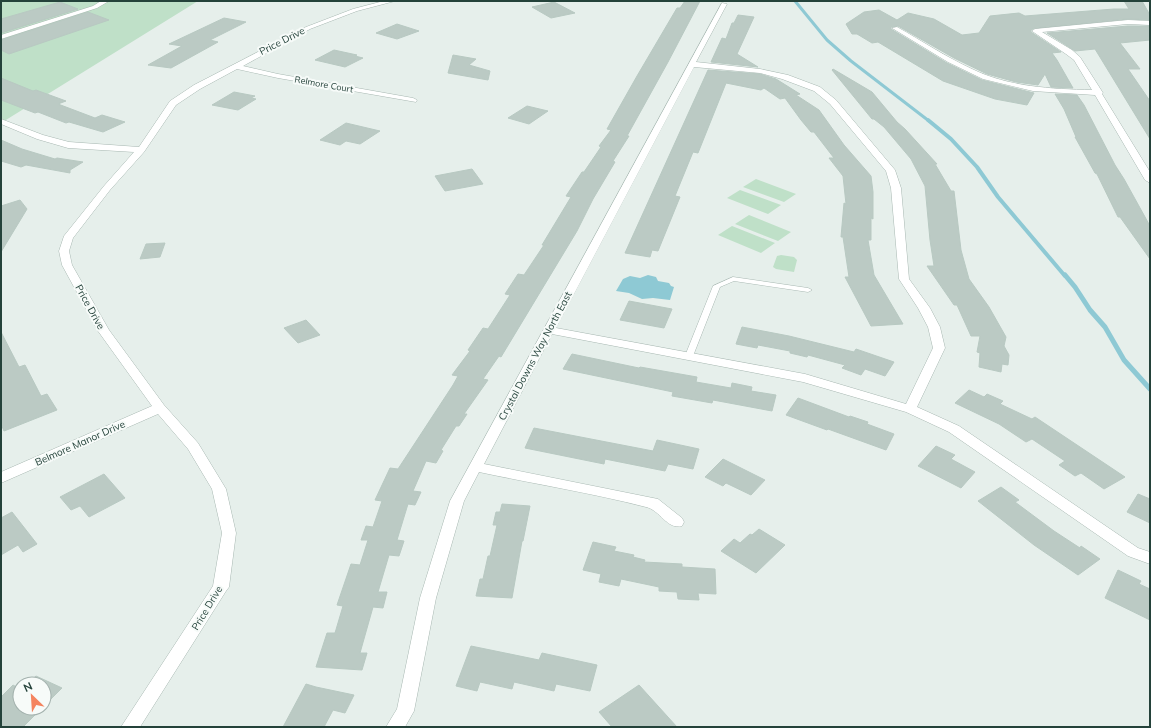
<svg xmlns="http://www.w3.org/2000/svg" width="1151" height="728" font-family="Mulish,sans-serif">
<rect width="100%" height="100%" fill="#e6efeb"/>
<path fill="#bfe0c8" d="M1,1H198L1,123Z
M756,179L796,194L784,202L743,187Z
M740,190L781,205L768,214L727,198Z
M749,215L791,232L778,241L735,224Z
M732,226L775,243L761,253L718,235Z
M781,255L794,257L797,260L794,272L776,269L773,267L777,256Z"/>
<path fill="#8ec9d4" d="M648,275L656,277L658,281L669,283L671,286L674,287L670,300L653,298L642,299L629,293L616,291L623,279L630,276L640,278Z"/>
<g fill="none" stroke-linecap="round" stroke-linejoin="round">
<path stroke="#8ec9d4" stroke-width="3" d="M795,1L827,40L851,61L929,121"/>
<path stroke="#8ec9d4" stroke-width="4" d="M928,120L951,139L977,167L998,197L1065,276"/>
<path stroke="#8ec9d4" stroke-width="5" d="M1065,275L1075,287L1090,310L1105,327L1124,360L1150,389"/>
</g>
<path fill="#bbcac4" stroke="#b8c9c2" d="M685,1H700L668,62L627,136H629L613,161L615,162L593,199L577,231L501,357L499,356L483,379L488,380L464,414H467L459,426H456L441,450L443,451L436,463L426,461L413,491L421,492L415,505L408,504L397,540L404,541L399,556L389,555L378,592H387L383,608L373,607L360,653H367L362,670L316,667L327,633H335L343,606L337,605L351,564L360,565L368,540H361L366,526L373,527L382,501L375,500L390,468L398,469L453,385L458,376L452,375L470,351L468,350L483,328L488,329L510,295L505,294L518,274L524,275L544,245H542L571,197L566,196L582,172H584L601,147L599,146L611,130L607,129L637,76L677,8H680Z
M1124,1H1142L1150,15V20L1128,19L1035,28L1031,30V32L1061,52L1052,53L1057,60L1073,88L1051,87L1045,74L1038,85L1016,82L987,74L954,58L898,26L891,27V29L947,63L982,80L1034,93L1027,105L995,99L943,81L878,42L872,43L857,34H852L846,24L864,12L879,10L897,20L908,13L934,19L962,35L979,33L990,16L1019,13L1025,16L1114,9H1129Z
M60,2L78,9L1,33V19Z
M554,2L575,13L551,18L532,7Z
M88,12L109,20L9,54L1,50V40Z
M738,15L754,17L737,54L758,67L711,62L722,38L726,39L732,23H734Z
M224,18L246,22L210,40L218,42L171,68L148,65L182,46L169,44Z
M397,24L419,31L397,39L376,33Z
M1128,26H1150V40L1120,43L1140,69H1128L1150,101V139L1095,49L1075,51L1047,33Z
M334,50L357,55L355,56L363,58L345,67L315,60Z
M453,55L476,59L469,65L490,71L488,80L448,73Z
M833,69L872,92L897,122L905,129L937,164H935L951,191H954L961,250L969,279L989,307L1006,337L1004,346L1009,355L1008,365L1002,364L1001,372L979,367L980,353L977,352L980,336H971L957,305H954L927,266H934L930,240L925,186L911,159L884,127L874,119H872L832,70Z
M708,70L760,74L776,79L800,94L796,95L819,110L844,145L871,176L873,192V219L871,218V240H868L874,275L903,324L871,326L845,277H849L843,237H841L844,203L846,204L843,176L829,158H834L814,132H811L801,120L785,98L780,99L764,88L761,90L726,83L698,153L693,152L675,196L680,197L658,251L652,250L650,257L625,253Z
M1,78L33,91L36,90L66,101L58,104L95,118L102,115L125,122L103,132L69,122L66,123L38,112L35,113L1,100Z
M234,92L255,96L251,98L256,99L238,110L212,105Z
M1055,94L1077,95L1084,105L1115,165L1124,179L1150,226V259L1120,217H1118L1097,174L1095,173L1075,137H1076L1064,109Z
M527,106L548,111L529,124L508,118Z
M346,123L380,131L360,144L346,141L340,145L320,140Z
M1,140L22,149L55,159L57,158L83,162L70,170V173L26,165L21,167L1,161Z
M472,169L483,184L445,191L435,176Z
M20,200L27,209L1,252V206Z
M165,243L160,257L140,259L146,244Z
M629,301L672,309L664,328L620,320Z
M306,320L320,335L298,343L284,328Z
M742,327L789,336L854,352L856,349L894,362L885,376L865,369L861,375L842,368L845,365L808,355L807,357L790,353V351L758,345L757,348L736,344Z
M1,332L19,367L25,365L41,396L47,394L57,410L4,431L1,424Z
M572,354L639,368L640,367L697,377L696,382L731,388L732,383L752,387L751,391L776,395L772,411L713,400L712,403L672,396L673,392L563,369Z
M969,390L984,397L987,394L1003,401L1000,404L1032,419L1035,417L1125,477L1104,489L1081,473L1075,476L1059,465L1065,461L1032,439L1026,442L999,424L955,403Z
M798,398L849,417L850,416L868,422L867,424L894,434L886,450L828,429L827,430L786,415Z
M534,428L653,451L657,440L699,449L693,469L668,464L665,471L605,459L604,464L525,448Z
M936,446L955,455L951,459L975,472L961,488L918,466Z
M723,459L765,480L751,495L726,483L723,486L705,477Z
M104,474L125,498L89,517L80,506L71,510L60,497Z
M1001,487L1019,500L1015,502L1054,531L1080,548L1081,546L1100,559L1078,575L1034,545L978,501Z
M1138,494L1150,499V523L1127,512Z
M502,504L530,506L523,541H522L512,598L476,596L480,579H483L488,556H490L497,525H493L496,512H500Z
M12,512L37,544L23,552L18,545L1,555V518Z
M759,529L785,545L756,573L721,551L734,539L740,543L750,534L752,535Z
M593,542L616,547L614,551L634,555L633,557L645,560L644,562L682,564V567L715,569L716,594L698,593L699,600L678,599L677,592L659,591V587L621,579L619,586L599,582L601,574L583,570Z
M1118,570L1141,581L1139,584L1150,589V620L1105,598Z
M471,646L539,660L542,653L597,665L590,691L556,684L554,691L514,682L512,689L480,682L477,691L456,686Z
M36,676L62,688L44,706V684H27Z
M306,684L316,687L354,695L345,713L333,710L324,727H283Z
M13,685L20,689V708H42L23,727H1V697Z
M639,685L677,727H612L599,712Z"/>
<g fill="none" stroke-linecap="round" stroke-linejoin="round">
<g stroke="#a8b8b2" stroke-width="1">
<path id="service" d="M733,277L808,288L812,290L808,292L734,281L720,287L693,356L692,358H686L685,356L713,286Z"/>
</g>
<g stroke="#a8b8b2" stroke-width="1">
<path id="minor" d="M101,1H109L97,8L1,39V35L93,6Z
M384,1H395L357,11L310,29L243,66L278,74L413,98L417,100L416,102L278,78L237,69L200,89L176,105L144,152L110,190L73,238L69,251L72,265L109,330L164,405L198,443L226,489L236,533L229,587L226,591L140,727H121L213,586L222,533L212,489L188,449L158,414L1,483V472L152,406L98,331L62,265L59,251L64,236L104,186L134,152L68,148L37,139L1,124V119L43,135L69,142L139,147L170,101L194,85L306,27L353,9Z
M722,3L727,4L696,62L760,69L788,75L820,87L836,100L895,170L901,188L909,279L930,308L940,327L945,348L917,407L959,426L1138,548L1150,552V564L1128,556L949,432L906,412L803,382L552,334L484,464L653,498L658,499L682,518L684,522L682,526C667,530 660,510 646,507C592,493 535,484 479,472L464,501L436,598L414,711L405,727H386L397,709L420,598L450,501ZM694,67L760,73L782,79L814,91L830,104L886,171L891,188L899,279L918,308L928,327L933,348L906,404L805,374L556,328Z
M1128,20L1150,21V25L1128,24L1042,32L1072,50L1080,57L1103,93L1102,94L1150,172V183L1145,180L1095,95L1033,91L983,79L948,62L892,28L897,27C922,41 946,57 972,69C1009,87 1051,89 1092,90L1074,60L1066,54L1032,31L1035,29Z"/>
</g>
<use href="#service" fill="#fff" fill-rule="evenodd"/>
<use href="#minor" fill="#fff" fill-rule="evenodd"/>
</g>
<g text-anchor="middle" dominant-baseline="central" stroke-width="4" stroke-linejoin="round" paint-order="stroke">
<g font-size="9" fill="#24423a" stroke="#f7fbf9">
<text transform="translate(324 84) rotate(10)">Relmore Court</text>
</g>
<g font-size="10" fill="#24423a" stroke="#f7fbf9">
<text transform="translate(282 41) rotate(-27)">Price Drive</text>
<text transform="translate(90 307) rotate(61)">Price Drive</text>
<text transform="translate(535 356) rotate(-62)">Crystal Downs Way North East</text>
<text transform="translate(80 443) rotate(-24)">Belmore Manor Drive</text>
<text transform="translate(207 608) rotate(-59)">Price Drive</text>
</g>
</g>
<rect width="1151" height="728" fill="none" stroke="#24423a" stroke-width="4"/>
<g transform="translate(32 696) rotate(335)"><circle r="19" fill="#f7fbf9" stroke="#a3b1ad"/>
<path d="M0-3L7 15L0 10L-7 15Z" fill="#f4845f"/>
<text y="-6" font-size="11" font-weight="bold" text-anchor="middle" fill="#24423a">N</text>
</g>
</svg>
